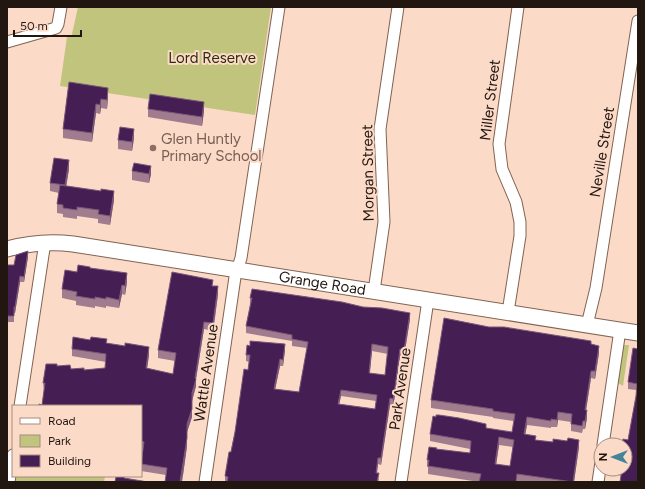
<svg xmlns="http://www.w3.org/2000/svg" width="645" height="489" font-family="Figtree,sans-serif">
<rect width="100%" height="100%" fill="#fcdac8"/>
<path fill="#c0c47d" d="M78,7H271L255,115L60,86L67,37L72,36V34Z
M624,345H629L623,386L618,383Z
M16,476H105L104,482H15Z"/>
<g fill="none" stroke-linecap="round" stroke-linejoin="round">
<g stroke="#806353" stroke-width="13">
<path id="minor" d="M7,42L56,28L58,24L61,7
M374,291L384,222L380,129L398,7
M508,312L520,236V222L516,202L502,169L499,144L518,7
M587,325L596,288L638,21
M20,406L45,242
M603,445L620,330
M9,482L13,455
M205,482L235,277L241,258L279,7
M401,482L428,300
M598,482L601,462"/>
</g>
<g stroke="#806353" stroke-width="17">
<g id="secondary">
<path id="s1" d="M7,249C29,243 49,241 73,244L638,333"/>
</g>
</g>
<use href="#minor" stroke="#fff" stroke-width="11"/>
<use href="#secondary" stroke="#fff" stroke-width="15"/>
</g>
<path fill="#a07c8e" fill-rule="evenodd" d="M69,82L108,96L107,109L101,108L100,114L96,113L92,142L63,138V129Z
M148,109L204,111L202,126L148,117Z
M134,138L132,151L118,149V140Z
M69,169L66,186L114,200L110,225L98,223V219L77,216V219L63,217V214L57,213V204L59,193L50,191V183Z
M132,171L151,174L149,183L132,180Z
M28,257L24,282H20L15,313H14V322H7V265H14Z
M90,268L127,282L125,295L122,294L119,308L106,306V308L95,306V308L76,305V301L62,298V289L77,272Z
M213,286L218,294L215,318L213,331L204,329L196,379V386L192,401V417L187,432V446L183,475H166L141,471V463L143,449H141V406L42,405L44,391L43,383L57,366L71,369L84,370L105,368L106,362L72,356V349L107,343L149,355L147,368L173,374L175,361L158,358V350Z
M250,298L410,319L404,357L400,356L394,402L393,405H390L381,465L378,464L377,473L379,480L378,482H225V476L235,432L248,370L249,362L246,361V355L285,350L283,366H280L275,389L299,392L307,348L292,346V341L246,333V326L250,304ZM372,351L388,354L385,375L370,373ZM341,396L376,401L375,409L339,404Z
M489,327L591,344L599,353L595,379L591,378L586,410L587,418L585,429H583L582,433L571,431V422L558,420L557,427H551V428L527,425L525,434L536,440L579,447L574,482H479L428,474V467H427V460L437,449L470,453V449L430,441V434L512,432L514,421L493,418V417L431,408V400ZM499,445L513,447L510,466L496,465Z
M638,349V482L619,475V469H625L628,440L636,396V390L628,389V382Z"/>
<path fill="#7c5777" d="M108,88V96L107,109V100Z
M101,99V108L100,114V105Z
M204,102V111L202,126V117Z
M96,104V113L92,142V133Z
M134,129V138L132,151V142Z
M69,160V169L65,194V185Z
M151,166V174L149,183V174Z
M114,191V200L110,225V216Z
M28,251V257L24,282V277Z
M127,273V282L125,295V286Z
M20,276V282L15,313H14V307Z
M122,285V294L119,308V300Z
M218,286V294L213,331V323Z
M410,313V319L404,357V350Z
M204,322V329L196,379V386L192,401V393L195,378Z
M285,344V350L283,366V360Z
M372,344V351L369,379V373Z
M599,346V353L595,379V371Z
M149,347V355L146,376V368Z
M400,349V356L394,402L393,405V399Z
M280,359V366L274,395V389Z
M591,371V378L585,417V410Z
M341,390V396L338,410V404Z
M390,398V405L381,465V458Z
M192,409V417L187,432V446L183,475L182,482H180L187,424Z
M587,410V418L585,429V421Z
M558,412V420L557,427V420Z
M527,417V425L524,442V434Z
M499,437V445L495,472V464Z
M579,440V447L574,482H573Z
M378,458V464L376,479V473Z"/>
<path fill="#451f54" stroke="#7c5777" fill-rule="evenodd" d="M69,82L108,88L107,100L101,99L100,105L96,104L92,133L63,129Z
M150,94L204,102L202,117L148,109Z
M120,127L134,129L132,142L118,140Z
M54,158L69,160L65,185L50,183Z
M134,163L151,166L149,174L132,171Z
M60,185L101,191V189L114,191L110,216L98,214L99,210L77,207V210L63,208V205L57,204Z
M28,251L24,277L20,276L15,307H14V316H7V265H14L16,255Z
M78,265L90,267V268L127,273L125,286L122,285L119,300L106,297V299L95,297V299L76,296L77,292L62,289L65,270L77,272Z
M172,272L213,280L212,286H218L213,323L204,322L195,378L196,379L192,393V409L187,424V438L180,482H165L167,468L141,464L144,442L141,441V406H39V404L42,405L45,383H43L46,364H57V366L70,365L71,369L84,368V370L105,368L106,354L72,349L73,337L90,340L91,337L107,339L106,343L125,346V343L149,347L146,368L173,374L176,353L158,350Z
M252,289L342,302L363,307L382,308L410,313L404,350L400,349L394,395L393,399L390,398L381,458H378L376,473H379L377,482H227L228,477L225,476L229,452H231L235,432L244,369L248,370L250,355H246L247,345L250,346V341L285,344L283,360L280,359L274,389L299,392L308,342L292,339V335L246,326L252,298H250ZM372,344L388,347L385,375L369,373ZM341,390L377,395L375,409L338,404Z
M444,318L489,327H504L591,341V344L599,346L595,371H591L585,410H587L585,421H583L582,426L571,424L572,414L558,412L557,420L551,419V421L527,417L524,434L536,436L535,440L553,442V439L567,441L568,438L579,440L573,482L517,474L516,482H479L481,474L428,466L429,460H427L429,447L437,448L436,449L470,453L471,441L430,434L433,416L436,417V415H439L459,418L486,424V428L512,432L515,414L493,411V409L431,400ZM499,437L514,440L510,466L495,464Z
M633,348L638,349V482H620L622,469H625V445H622L623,439L628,440L636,396L637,384L628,382Z
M116,476H125L124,478L148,482H115Z"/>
<circle fill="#8d6e63" stroke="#fcdac8" stroke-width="1.5" cx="153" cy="148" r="4"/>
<g text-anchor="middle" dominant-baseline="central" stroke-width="4" stroke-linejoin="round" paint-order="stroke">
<g font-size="15" fill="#2b2c0a" stroke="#fcdac8">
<text x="212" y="58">Lord Reserve</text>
</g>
<g font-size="15" fill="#221710" stroke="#fcdac8">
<text transform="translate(490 100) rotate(-83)">Miller Street</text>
<text transform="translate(602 152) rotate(-81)">Neville Street</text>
<text transform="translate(368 173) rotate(-91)">Morgan Street</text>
<text stroke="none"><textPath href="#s1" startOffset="319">Grange Road</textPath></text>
<text transform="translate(206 373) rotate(-82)">Wattle Avenue</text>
<text transform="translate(400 389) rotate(-82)">Park Avenue</text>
</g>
<g font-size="15" fill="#785e54" stroke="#fcdac8" text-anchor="start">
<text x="161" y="139">Glen Huntly<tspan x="161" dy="17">Primary School</tspan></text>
</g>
</g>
<rect width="645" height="489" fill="none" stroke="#221710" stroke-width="16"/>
<rect x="12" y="405" width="130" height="72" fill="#fcdac8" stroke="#a58c7e"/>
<rect x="20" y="418" width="20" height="6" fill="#ffffff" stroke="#a58c7e"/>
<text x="48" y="425" font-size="12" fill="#221710">Road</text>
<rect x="20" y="435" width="20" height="12" fill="#c0c47d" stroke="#a58c7e"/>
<text x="48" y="445" font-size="12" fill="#221710">Park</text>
<rect x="20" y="455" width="20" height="12" fill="#451f54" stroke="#a58c7e"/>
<text x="48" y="465" font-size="12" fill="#221710">Building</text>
<g transform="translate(613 457) rotate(270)"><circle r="19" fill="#fcdac8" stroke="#a58c7e"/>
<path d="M0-3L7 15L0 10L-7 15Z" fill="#448498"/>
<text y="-6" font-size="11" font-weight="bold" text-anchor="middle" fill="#221710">N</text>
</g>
<path d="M14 30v6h67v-6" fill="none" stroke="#221710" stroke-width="2"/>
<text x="20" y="30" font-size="12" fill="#221710" stroke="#fcdac8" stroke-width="3" paint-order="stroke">50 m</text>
</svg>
